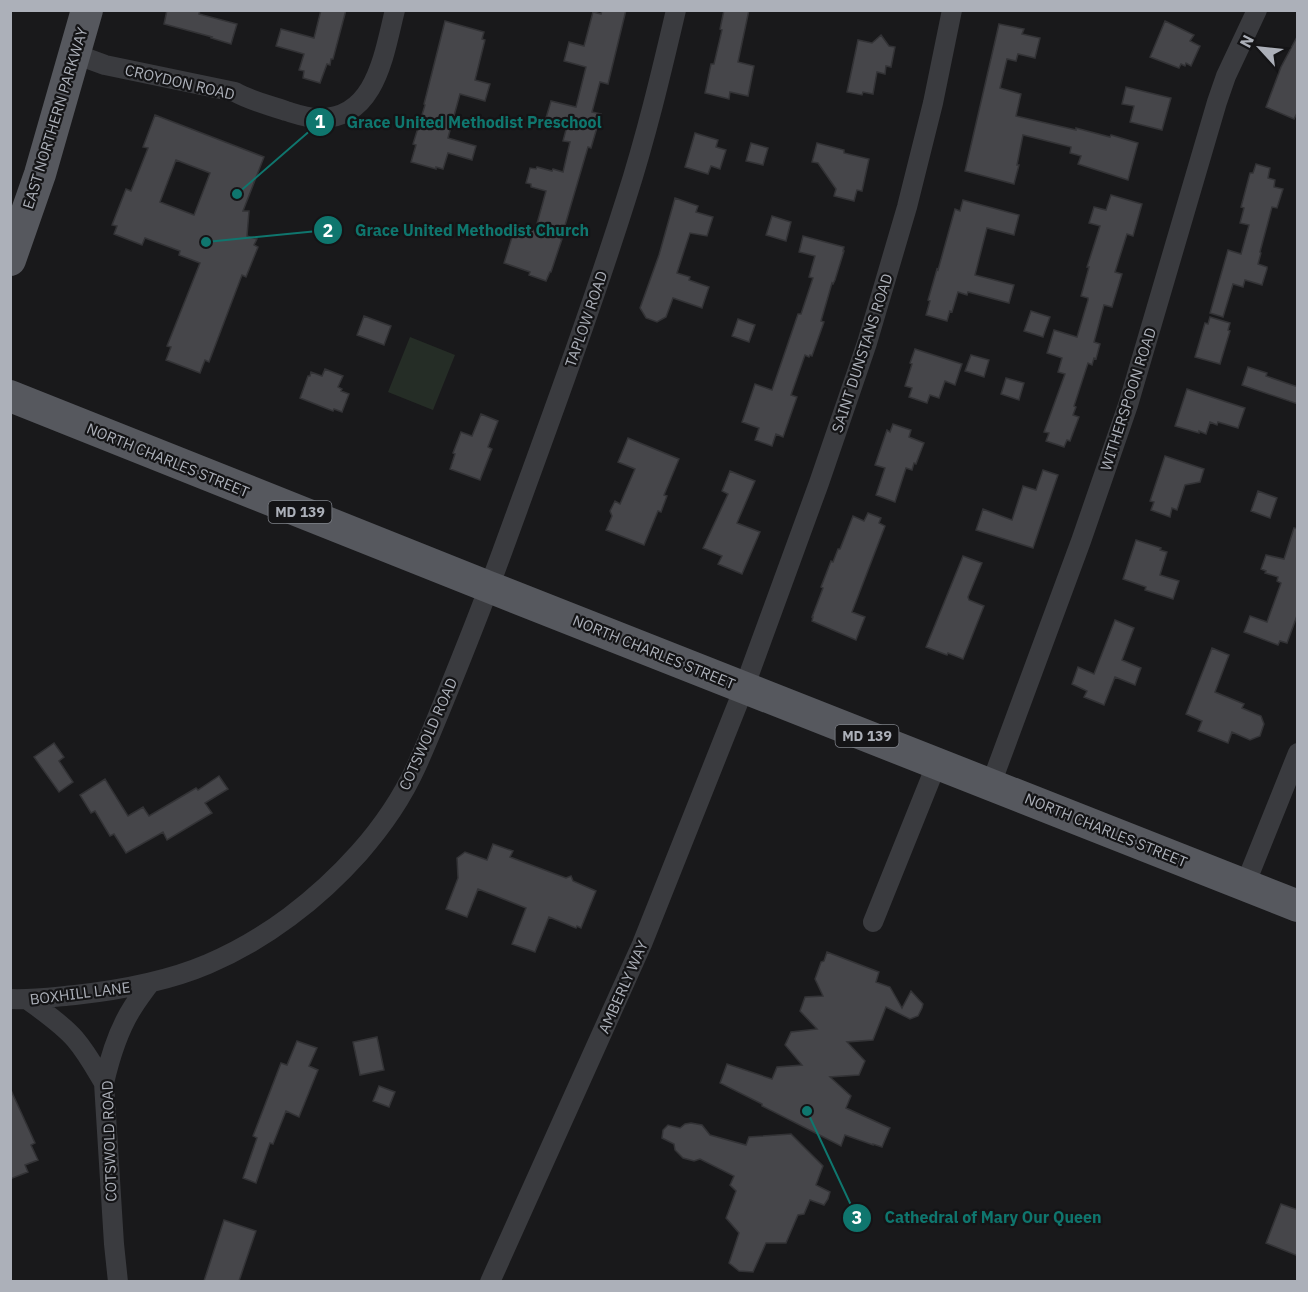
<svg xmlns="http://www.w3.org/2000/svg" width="1308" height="1292" font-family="'IBM Plex Sans',sans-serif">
<rect width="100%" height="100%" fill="#19191b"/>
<path fill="#252d26" d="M410,337L455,355L433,410L388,392Z"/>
<path fill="#46464a" stroke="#333336" stroke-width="1.5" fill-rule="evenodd" d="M167,10H200L199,14L237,24L231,44L211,38L212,37L164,24Z
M321,10H346L333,59H331L330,65L327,64L320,83L303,78L304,71L299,70L304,54L276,46L281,29L314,38Z
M602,10H626L608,84L600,82L592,112L601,114L591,148L588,147L561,239H562L551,272H550L546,281L529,275L530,272L504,263L516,224L535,231L546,191L531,187V184L526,183L530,168L536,169L537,167L552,171L553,169L563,172L570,142L563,141L567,126L552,122L553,120L546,118L551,101L576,107L586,67L564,61L569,42L584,46L593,12L601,14Z
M724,10H749L738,62L754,66L748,96L730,92L729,99L705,93L711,64H714L722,30L720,29Z
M445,21L484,32L482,39L485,40L475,80L490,84L485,101L460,94L449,134L448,138L476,146L472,160L448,153L443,169L436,167V169L411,162L416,145L413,144L425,105L424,104Z
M1165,21L1194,35L1190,41L1200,46L1191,66L1186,63L1185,66L1181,64L1179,68L1150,57Z
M999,24L1024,29L1022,34L1040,38L1035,58L1018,54L1016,61L1007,59L1000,88L1021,94L1016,116L1076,130V128L1110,137L1111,135L1138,143L1128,180L1078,164L1081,156L1070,153L1071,147L1023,135L1017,165H1019L1014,184L965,171Z
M881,35L889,46L895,47L891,67L886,66L885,74L877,72L873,94L863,92L862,95L847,92L858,40L872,43Z
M1298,35V111L1294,119L1266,107L1281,67Z
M1126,87L1171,98L1162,130L1130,122L1134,106L1122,104Z
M155,115L264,157L243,211H249L247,236L257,239L254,245L258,247L246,277L242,275L209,362L205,360L200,373L166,360L171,347L167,346L200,263L179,255L180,251L145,238L142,245L114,234L117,226L112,225L126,189L131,191L148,148L143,147ZM176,160L210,173L194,215L160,202Z
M695,133L718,140L716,147L726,150L720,169L711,166L708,174L685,167Z
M751,143L768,148L763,165L746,161Z
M817,143L844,150V153L869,159L862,191L857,190L854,201L834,196L836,189L818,163L812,162Z
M1256,164L1270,168L1268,178L1275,180L1274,187L1283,189L1277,208L1272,207L1260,252L1261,253L1258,264L1267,267V269L1262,285L1245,280L1243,287L1233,284L1223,317L1210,313L1228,250L1241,254L1249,225L1240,223L1244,208L1241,207L1250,173H1253Z
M1111,195L1142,204L1133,236L1127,234L1115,272L1122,274L1112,307L1104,305L1094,342L1100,344L1096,359L1094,358L1092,365L1088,363L1074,406L1076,407L1073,415L1079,417L1070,441L1067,440L1064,447L1046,441L1049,433L1044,432L1065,374L1058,372L1062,358L1047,353L1054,330L1077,337L1088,300V298L1081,296L1089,267H1087L1100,226L1089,223L1094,207L1106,210Z
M675,198L698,206L696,212L713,217L707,236L690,233L677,273L690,277L689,280L709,287L702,308L673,298L666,317L657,322L646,318L640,308L659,255Z
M963,200L1019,215L1014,235L987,228L975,275L1014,285L1009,303L968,292L967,295L958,292L952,312L950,311L947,321L926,315L930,301L928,300L937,269L938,270L955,209L960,211Z
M772,216L791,222L786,241L766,235Z
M803,236L844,247L843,251H844L835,280L833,284L832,283L821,321L824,322L812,356L810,355L809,357L805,355L791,395L797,397L783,437L776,434L772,446L755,440L759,428L742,422L755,384L772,390L798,314H801L813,278L809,277L815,256L799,252Z
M1031,311L1050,317L1043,337L1024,331Z
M364,316L391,326L384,345L357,335Z
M1210,317L1230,323L1228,330L1230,331L1220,364L1195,357L1205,323L1208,324Z
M738,319L755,325L749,342L732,336Z
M915,349L962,364L955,385L945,381L939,398L930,395L927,403L909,397L912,388L905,386L912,364L910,363Z
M971,355L989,360L984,377L965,371Z
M1248,367L1267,373L1266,376L1298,387V404L1242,385Z
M325,369L343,376L338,387L342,389L341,391L349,394L342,412L334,409L333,411L300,398L308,376H310L311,372L322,376Z
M1006,378L1024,383L1019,400L1001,394Z
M1187,389L1245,408L1238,428L1218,422L1217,425L1210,422L1206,434L1199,431V433L1175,426Z
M481,414L498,421L488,447L492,449L480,480L450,469L455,454L453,453L461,432L472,436Z
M893,424L911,430L909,437L924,443L916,464L914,463L912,470L906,468L895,502L876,495L885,468L875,465L887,430L890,432Z
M628,438L679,459L664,495L667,496L661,512L658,511L644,545L606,530L612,516L610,511L615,501L620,504L635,469L618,462Z
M1165,456L1204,469L1200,482L1185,485L1177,510L1172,508L1170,517L1151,510L1154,502L1150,501Z
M1043,470L1058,475L1033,548L976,530L983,509L1012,520L1023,486L1036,490Z
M730,471L755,481L737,523L760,532L742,574L718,564L722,556L703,548L728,494L722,491Z
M1258,491L1277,498L1270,518L1251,511Z
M868,513L881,518L879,523L885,526L852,612L865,617L856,640L812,621L813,617H812L823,588L821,587L831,561L833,562L838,549H840L853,516L864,521Z
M1294,528L1298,529V613L1287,643L1280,641L1278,645L1244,632L1250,616L1267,622L1281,583L1277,581L1278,577L1265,573L1266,571L1261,569L1266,555L1284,559Z
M1136,540L1161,548L1160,550L1167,552L1160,575L1179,581L1173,599L1145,590L1146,587L1123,579Z
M963,556L982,563L968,597L969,600L984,606L963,659L948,653L947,655L926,647Z
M1115,620L1134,628L1122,660L1141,668L1135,685L1115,677L1104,705L1084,697L1087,691L1072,684L1078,667L1094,674Z
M1212,648L1229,655L1215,692L1244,704L1242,708L1261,716L1264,724L1260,736L1250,740L1232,732L1228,743L1198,731L1202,721L1186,714Z
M54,743L64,757L59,761L73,782L59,792L34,757Z
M219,776L228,789L205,803L212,813L167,840L163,832L126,853L114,834L110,836L95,811L91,813L80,795L105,779L128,816L143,807L149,816L196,788L198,790Z
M493,844L513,851L510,857L566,878L571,876L573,881L596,891L581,928L577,926L576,928L549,917L535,952L512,944L526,908L478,889L467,917L446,909L458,878L457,858L465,852L487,860Z
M827,952L879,972L876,982L890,987L902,1008L911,991L923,1004L922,1008L918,1016L910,1019L886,1007L873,1040L847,1042L865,1061L859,1075L830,1077L851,1096L846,1108L890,1128L882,1147L873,1144V1145L845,1135L841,1146L762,1106V1104L720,1083L727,1064L772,1079L777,1067L802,1065L785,1045L791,1032L817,1029L800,1011L805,997L823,996L815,979L821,962L824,961Z
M377,1037L384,1070L360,1075L353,1042Z
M297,1041L317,1048L309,1066L318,1070L299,1117L286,1111L273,1144L270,1143L256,1183L243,1178L257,1138L253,1136L281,1063L287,1065Z
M379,1086L395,1092L389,1107L373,1101Z
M10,1088L35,1143L31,1145L38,1160L25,1165L28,1172L10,1179Z
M691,1123L702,1125L710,1135L746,1145L749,1137L791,1134L823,1166L816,1185L830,1192L828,1199L824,1205L810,1200L804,1214L798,1215L786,1243H766L753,1272L739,1271L729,1263L739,1233L726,1218L736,1191L730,1185L734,1176L700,1159L694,1161L683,1158L675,1150L674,1144L662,1138L663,1130L668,1125L680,1128L685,1124Z
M1281,1204L1298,1210V1256L1266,1243Z
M224,1220L256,1231L239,1281H204Z"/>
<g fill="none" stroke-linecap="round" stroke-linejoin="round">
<path stroke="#3a3b3f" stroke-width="20" d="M75,54L105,65L235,92C251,101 269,105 286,111C296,114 307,118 317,118C376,121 384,53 395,10
M991,784L1081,541L1128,405L1217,102L1226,76L1257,10
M1245,885L1298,753
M873,922L937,763
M10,999C32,1000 53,997 75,995C120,990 166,982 208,964C265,940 318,899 359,853C381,828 402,798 416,767C426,745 435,723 444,701C464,652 483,604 501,555C544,437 588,319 626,199C646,137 661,74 676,10
M28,1000C44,1012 62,1024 75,1039C87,1053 95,1068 104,1083
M118,1282L114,1244L104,1083C110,1057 118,1030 133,1007C138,999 144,991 150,983
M490,1282L642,944L744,688L819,483L867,343L907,207L933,103L952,10"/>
<path stroke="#56585e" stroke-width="32" d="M10,260L40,174L87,10
M10,396L489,587L1298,906"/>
</g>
<g text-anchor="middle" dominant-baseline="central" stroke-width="4.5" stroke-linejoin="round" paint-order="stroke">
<g fill="#141416" stroke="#7e8188" stroke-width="1.5">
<rect x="268.5" y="501" width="63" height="22" rx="4.5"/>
<rect x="835.5" y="725" width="63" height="22" rx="4.5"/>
</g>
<g font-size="14" font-weight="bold" fill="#acb0b9">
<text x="300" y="512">MD 139</text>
<text x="867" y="736">MD 139</text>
</g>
<g font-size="15" fill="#acb0b9" stroke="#141416">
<text transform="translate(180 82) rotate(13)">CROYDON ROAD</text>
<text transform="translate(55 118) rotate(-73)">EAST NORTHERN PARKWAY</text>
<text transform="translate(586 319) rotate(-71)">TAPLOW ROAD</text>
<text transform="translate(862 353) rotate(-72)">SAINT DUNSTANS ROAD</text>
<text transform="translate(1128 399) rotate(-72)">WITHERSPOON ROAD</text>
<text transform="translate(168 460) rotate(22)">NORTH CHARLES STREET</text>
<text transform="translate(654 652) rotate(22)">NORTH CHARLES STREET</text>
<text transform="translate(428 734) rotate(-66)">COTSWOLD ROAD</text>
<text transform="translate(1106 830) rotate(22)">NORTH CHARLES STREET</text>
<text transform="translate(623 987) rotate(-66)">AMBERLY WAY</text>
<text transform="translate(80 993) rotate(-7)">BOXHILL LANE</text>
<text transform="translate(109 1141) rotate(-92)">COTSWOLD ROAD</text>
</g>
</g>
<path fill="none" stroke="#0f766e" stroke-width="2" d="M237 194L320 122M206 242L328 230M807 1111L857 1218"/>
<g fill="#0f766e" stroke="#141416" stroke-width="2">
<circle cx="237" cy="194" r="6"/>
<circle cx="206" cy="242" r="6"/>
<circle cx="807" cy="1111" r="6"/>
<circle cx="320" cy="122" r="15"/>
<circle cx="328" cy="230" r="15"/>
<circle cx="857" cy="1218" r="15"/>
</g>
<g font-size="18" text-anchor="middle" font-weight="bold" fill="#fff">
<text x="320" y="128">1</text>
<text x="328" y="237">2</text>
<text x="857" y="1224">3</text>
</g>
<g font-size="16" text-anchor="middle" font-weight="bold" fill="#0f766e" stroke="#141416" stroke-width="4.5" stroke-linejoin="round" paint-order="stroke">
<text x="474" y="128">Grace United Methodist Preschool</text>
<text x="472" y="236">Grace United Methodist Church</text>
<text x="993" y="1223">Cathedral of Mary Our Queen</text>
</g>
<rect width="1308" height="1292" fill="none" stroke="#acb0b9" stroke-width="24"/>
<g transform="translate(1260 48) rotate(297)" stroke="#141416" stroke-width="4.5" paint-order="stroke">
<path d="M0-4.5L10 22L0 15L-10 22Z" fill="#acb0b9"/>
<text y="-9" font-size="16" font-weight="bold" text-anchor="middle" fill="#acb0b9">N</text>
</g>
</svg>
